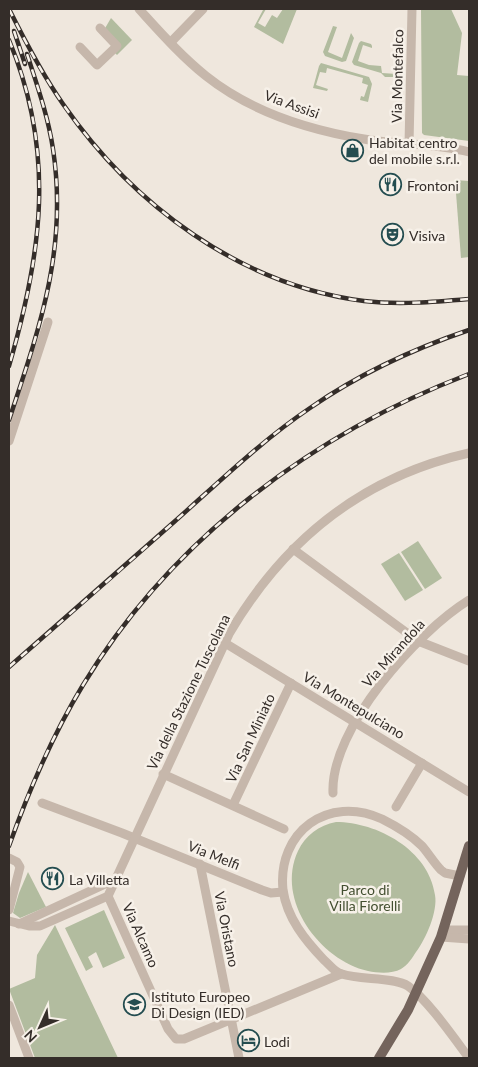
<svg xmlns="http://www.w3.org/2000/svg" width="478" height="1067" font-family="Lato,sans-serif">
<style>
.green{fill:#b2bc9f}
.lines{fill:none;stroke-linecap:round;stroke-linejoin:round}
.minor{stroke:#c6b7ab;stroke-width:9}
.major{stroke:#74645c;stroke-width:10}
.rail-casing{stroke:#342d29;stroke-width:4.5}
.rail{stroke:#f7f1e9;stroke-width:2.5;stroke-dasharray:8;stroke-linecap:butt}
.labels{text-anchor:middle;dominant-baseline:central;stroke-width:5;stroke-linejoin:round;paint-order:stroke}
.street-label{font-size:14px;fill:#342d29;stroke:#f7f1e9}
.poi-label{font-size:14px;fill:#342d29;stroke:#f7f1e9;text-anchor:start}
.park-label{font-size:14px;fill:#434f30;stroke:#f7f1e9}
</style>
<rect width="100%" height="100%" fill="#efe7dd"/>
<g class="green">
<polygon points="261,9 266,9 258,23 265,27 272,15 277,18 283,9 297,9 283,44 254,27 263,10"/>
<polygon points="421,9 451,9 462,33 457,75 469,76 469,141 424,135 422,133"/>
<polygon points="111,18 132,40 117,55 114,52 104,30"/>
<polygon points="333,26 337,27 328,52 342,58 351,33 354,38 346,61 342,62 325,56 323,52"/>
<polygon points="361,41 371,44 372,46 372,48 363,45 358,61 369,65 381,66 382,73 397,74 397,70 403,70 402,74 398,77 385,77 381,73 354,65 352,62 359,43"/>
<polygon points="321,63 369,77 372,84 368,102 360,100 361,96 364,97 368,85 362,83 363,78 327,68 326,73 320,72 316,85 328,89 327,91 313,88 319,66"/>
<polygon points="455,180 469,181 469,257 461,258"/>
<polygon points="418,541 442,578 425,589 401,552"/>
<polygon points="399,553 423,590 405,601 381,564"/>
<path d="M336,822C377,822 429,850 435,895C438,911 426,939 416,952C412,958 408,965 401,969C392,974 378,973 368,971C320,960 275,900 298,851C305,836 319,825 336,822Z"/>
<polygon points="28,872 46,907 20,918 13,913 19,893"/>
<polygon points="104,910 125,958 103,968 96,952 88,957 93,967 86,971 65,928"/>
<polygon points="55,925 118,1058 35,1058 9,989 35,978 37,955"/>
</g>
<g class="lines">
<g class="minor">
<path d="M139,9C160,32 181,56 206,76C250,111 309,130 364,139C398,145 435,143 469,152"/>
<polyline points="171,42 203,9"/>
<polyline points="80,47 97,65 117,46 100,28"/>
<polyline points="409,144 412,9"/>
<polyline points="9,441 48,322"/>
<polyline points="293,549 418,641 469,661"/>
<polyline points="225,643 469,792"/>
<polyline points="163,774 284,829"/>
<path d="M333,793C330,729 417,632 469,600"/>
<polyline points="42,803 122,833 262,890 271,893 283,892"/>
<polyline points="233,805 291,683"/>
<polyline points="396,807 422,763"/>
<polyline points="9,858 17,862 20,867 9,910"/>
<polyline points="200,864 239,1058"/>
<path d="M460,876L445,873L441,870C434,863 429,854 422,846C411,835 396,826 382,819C328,794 277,832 283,890C287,918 305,940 324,960C329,964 335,973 342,974C359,980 395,977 408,986C427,999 454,1038 469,1058"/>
<polyline points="108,896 168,1029 176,1039 184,1039 341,974"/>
<path d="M9,921L29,926H40L108,896L229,634C284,540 362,477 469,453"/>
<polyline points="19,924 116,879"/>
<polyline points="444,930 469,930"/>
<polyline points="441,937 469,939"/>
<polyline points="9,1005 29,1058"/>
</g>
<polyline class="major" points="379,1058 408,1010 441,937 469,846"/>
<defs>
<g id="rail">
<path d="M9,9C25,41 42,74 63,104C133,205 240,285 364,301C399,305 434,302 469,299"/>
<polyline points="14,31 25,64"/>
<path d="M9,40C56,153 42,253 9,366"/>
<path d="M9,420C40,327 68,248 53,149C48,116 37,85 27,54"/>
<path d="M9,667C64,619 119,571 174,522C218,483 261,441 310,408C359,374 413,349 469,330"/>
<path d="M9,846C29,790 52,736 83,685C171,540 312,434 469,374"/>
</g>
</defs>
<use href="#rail" class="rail-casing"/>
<use href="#rail" class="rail"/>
</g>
<defs>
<symbol id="shop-ring" viewBox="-11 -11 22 22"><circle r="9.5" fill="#f7f1e9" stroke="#244d50" stroke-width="1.5"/><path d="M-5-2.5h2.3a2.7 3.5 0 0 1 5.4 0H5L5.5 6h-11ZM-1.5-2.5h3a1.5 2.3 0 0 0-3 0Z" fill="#244d50"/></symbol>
<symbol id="restaurant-ring" viewBox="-11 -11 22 22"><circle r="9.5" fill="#f7f1e9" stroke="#244d50" stroke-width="1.5"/><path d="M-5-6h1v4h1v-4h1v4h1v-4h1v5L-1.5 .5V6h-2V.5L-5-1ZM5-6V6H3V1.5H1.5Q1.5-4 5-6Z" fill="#244d50"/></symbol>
<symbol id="theatre-ring" viewBox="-11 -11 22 22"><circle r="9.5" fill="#f7f1e9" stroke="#244d50" stroke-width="1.5"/><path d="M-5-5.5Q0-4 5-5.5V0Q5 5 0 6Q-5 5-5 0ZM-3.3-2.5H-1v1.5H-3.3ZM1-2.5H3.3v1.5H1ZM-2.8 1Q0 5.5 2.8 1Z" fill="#244d50"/></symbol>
<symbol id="university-ring" viewBox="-11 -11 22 22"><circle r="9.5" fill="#f7f1e9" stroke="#244d50" stroke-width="1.5"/><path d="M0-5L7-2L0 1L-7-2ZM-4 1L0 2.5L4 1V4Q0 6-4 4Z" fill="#244d50"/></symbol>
<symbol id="hotel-ring" viewBox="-11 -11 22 22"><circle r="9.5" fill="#f7f1e9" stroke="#244d50" stroke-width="1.5"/><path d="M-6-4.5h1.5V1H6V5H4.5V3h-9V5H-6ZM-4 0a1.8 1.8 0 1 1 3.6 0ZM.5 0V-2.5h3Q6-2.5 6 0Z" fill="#244d50"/></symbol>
</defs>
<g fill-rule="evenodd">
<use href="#shop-ring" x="340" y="138" width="25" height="25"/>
<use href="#restaurant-ring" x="378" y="172" width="25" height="25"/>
<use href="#theatre-ring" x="380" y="222" width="25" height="25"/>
<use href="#restaurant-ring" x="40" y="866" width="25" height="25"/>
<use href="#university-ring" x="122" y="992" width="25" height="25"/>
<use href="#hotel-ring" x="236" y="1028" width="25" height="25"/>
</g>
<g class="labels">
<g class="street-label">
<text transform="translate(397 76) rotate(-89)">Via Montefalco</text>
<text transform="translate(292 104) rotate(20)">Via Assisi</text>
<text transform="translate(393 653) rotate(-48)">Via Mirandola</text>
<text transform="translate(188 692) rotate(-64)">Via della Stazione Tuscolana</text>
<text transform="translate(354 705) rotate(31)">Via Montepulciano</text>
<text transform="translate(250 738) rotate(-65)">Via San Miniato</text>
<text transform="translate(214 855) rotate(22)">Via Melfi</text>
<text transform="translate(227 929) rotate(79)">Via Oristano</text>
<text transform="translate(141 935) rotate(66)">Via Alcamo</text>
</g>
<g class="poi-label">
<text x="369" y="142">Habitat centro<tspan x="369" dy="16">del mobile s.r.l.</tspan></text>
<text x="407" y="185">Frontoni</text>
<text x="409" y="235">Visiva</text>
<text x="69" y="879">La Villetta</text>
<text x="151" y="996">Istituto Europeo<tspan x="151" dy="16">Di Design (IED)</tspan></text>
<text x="264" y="1041">Lodi</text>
</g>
<g class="park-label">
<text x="365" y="889">Parco di<tspan x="365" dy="16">Villa Fiorelli</tspan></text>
</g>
</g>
<rect width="478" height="1067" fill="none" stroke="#342d29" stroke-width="20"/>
<g transform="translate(40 1027) rotate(226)" stroke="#f7f1e9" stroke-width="4" paint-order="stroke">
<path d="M0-4L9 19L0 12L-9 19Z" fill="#342d29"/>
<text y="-8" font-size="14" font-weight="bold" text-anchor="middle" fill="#342d29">N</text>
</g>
</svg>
